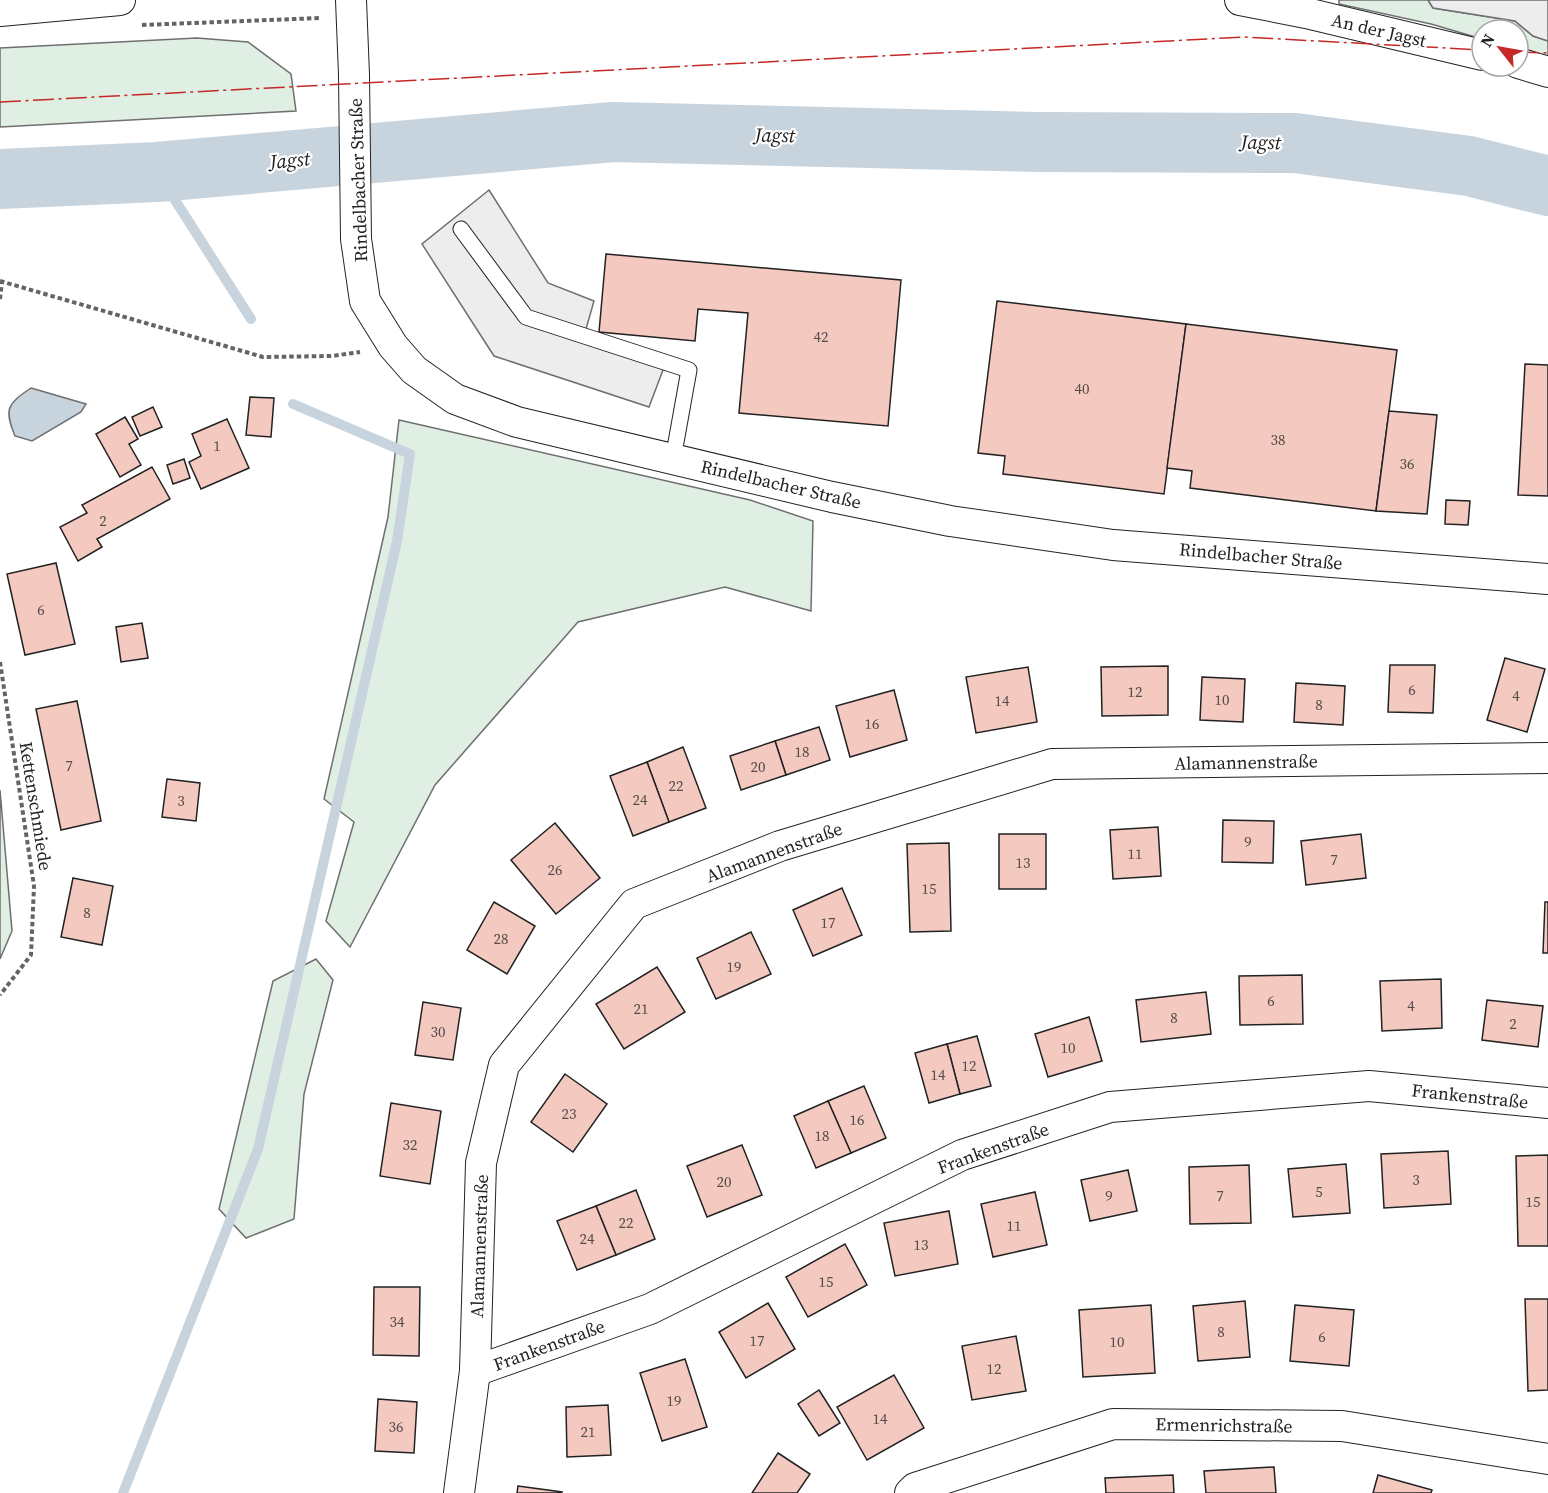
<svg xmlns="http://www.w3.org/2000/svg" width="1548" height="1493" font-family="'Source Serif 4',serif">
<style>
.green{fill:#e0efe3;stroke:#6f6f6f;stroke-width:1.5}
.parking{fill:#ededed;stroke:#6f6f6f;stroke-width:1.5}
.water{fill:#c7d3dd;stroke:#6f6f6f;stroke-width:1.5}
.lines{fill:none;stroke-linecap:round;stroke-linejoin:round}
.stream{stroke:#c7d3dd;stroke-width:10}
.river{stroke:#c7d3dd;stroke-width:60}
.building{fill:#f3c9c0;stroke:#222;stroke-width:1.5}
.service-casing{stroke:#222;stroke-width:17}
.minor-casing{stroke:#222;stroke-width:32}
.path{stroke:#646464;stroke-width:4;stroke-dasharray:4.5 3;stroke-linecap:butt}
.service{stroke:#fff;stroke-width:15}
.minor{stroke:#fff;stroke-width:30}
.power{stroke:#c62828;stroke-width:1.5;stroke-dasharray:21 4.5 3 4.5;stroke-linecap:butt}
.labels{text-anchor:middle;dominant-baseline:central;stroke-width:4.5;stroke-linejoin:round;paint-order:stroke}
.number-label{font-size:15px;fill:#564c4a}
.street-label{font-size:18px;fill:#222;stroke:#fff}
.water-label{font-size:20px;font-style:italic;fill:#222;stroke:#fff}
</style>
<rect width="100%" height="100%" fill="#fff"/>
<g class="green">
<polygon points="1339,0 1428,0 1433,8 1515,21 1533,36 1548,41 1548,58 1518,49 1518,30 1482,30 1482,39 1431,24 1339,4"/>
<polygon points="197,38 248,42 291,74 296,111 0,127 0,48"/>
<polygon points="399,420 750,500 813,521 811,611 725,587 578,622 435,785 350,947 326,921 354,822 324,799 388,517"/>
<polygon points="0,790 12,931 0,959"/>
<polygon points="316,959 333,980 304,1094 294,1219 246,1238 219,1209 273,981"/>
</g>
<g class="parking">
<polygon points="1428,0 1548,0 1548,41 1533,36 1515,21 1433,8"/>
<polygon points="489,190 548,283 594,301 584,336 666,362 649,407 494,356 422,244"/>
</g>
<path class="water" d="M31,388L86,404L81,412L32,441L15,436C4,409 7,404 31,388Z"/>
<g class="lines">
<g class="stream">
<polyline points="157,172 251,319"/>
<polyline points="123,1493 258,1149 397,541 410,454 293,404"/>
</g>
<polyline class="river" points="0,179 157,172 613,132 1039,142 1295,143 1469,166 1548,186"/>
</g>
<g class="building">
<polygon points="606,254 901,280 888,426 739,413 748,313 698,309 695,341 599,332"/>
<polygon points="997,301 1186,324 1164,494 1003,474 1005,456 978,453"/>
<polygon points="1186,324 1397,350 1376,511 1190,488 1192,471 1167,468"/>
<polygon points="1525,364 1548,365 1548,496 1518,495"/>
<polygon points="250,397 274,398 271,437 246,435"/>
<polygon points="153,407 162,427 140,436 132,417"/>
<polygon points="1389,411 1437,415 1427,514 1376,511"/>
<polygon points="125,417 138,439 129,444 141,465 120,477 96,434"/>
<polygon points="227,419 249,468 201,489 189,462 201,456 192,434"/>
<polygon points="184,459 190,478 173,484 167,465"/>
<polygon points="152,467 170,499 97,539 102,547 78,561 60,527 87,513 82,505"/>
<polygon points="1446,500 1470,501 1468,525 1445,524"/>
<polygon points="56,563 75,644 25,655 7,574"/>
<polygon points="142,623 148,658 121,662 116,627"/>
<polygon points="1505,658 1545,669 1527,732 1487,720"/>
<polygon points="1390,665 1435,665 1433,713 1388,712"/>
<polygon points="1168,666 1168,715 1102,716 1101,667"/>
<polygon points="1028,667 1037,722 976,733 966,677"/>
<polygon points="1202,677 1245,679 1243,722 1200,720"/>
<polygon points="1296,683 1345,686 1343,725 1294,722"/>
<polygon points="894,690 907,740 850,757 836,706"/>
<polygon points="77,701 101,821 61,830 36,709"/>
<polygon points="819,727 830,760 786,775 775,741"/>
<polygon points="775,741 786,775 741,790 730,756"/>
<polygon points="683,747 706,808 669,822 647,762"/>
<polygon points="647,762 669,822 633,836 610,776"/>
<polygon points="167,779 200,783 196,821 162,817"/>
<polygon points="1223,820 1274,821 1273,863 1222,862"/>
<polygon points="555,823 600,878 556,914 511,860"/>
<polygon points="1158,827 1161,876 1113,879 1110,830"/>
<rect x="999" y="834" width="47" height="55"/>
<polygon points="1361,834 1366,878 1306,885 1301,841"/>
<polygon points="949,843 951,931 910,932 907,844"/>
<polygon points="73,878 113,886 102,945 61,937"/>
<polygon points="842,888 862,935 813,956 793,910"/>
<polygon points="494,902 535,926 507,974 467,950"/>
<polygon points="1545,902 1548,902 1548,953 1543,953"/>
<polygon points="751,932 771,974 716,999 697,958"/>
<polygon points="657,967 685,1012 624,1049 596,1004"/>
<polygon points="1302,975 1303,1024 1240,1025 1239,976"/>
<polygon points="1441,979 1442,1028 1382,1031 1380,981"/>
<polygon points="1206,992 1211,1034 1141,1042 1136,1000"/>
<polygon points="1487,1000 1543,1006 1538,1047 1482,1040"/>
<polygon points="423,1002 461,1008 453,1060 415,1055"/>
<polygon points="1089,1017 1102,1061 1048,1077 1035,1034"/>
<polygon points="977,1036 991,1086 960,1094 947,1044"/>
<polygon points="947,1044 960,1094 929,1103 915,1053"/>
<polygon points="565,1074 607,1104 573,1152 531,1122"/>
<polygon points="864,1086 886,1138 851,1153 828,1101"/>
<polygon points="828,1101 851,1153 816,1168 794,1116"/>
<polygon points="391,1103 441,1111 430,1184 380,1176"/>
<polygon points="742,1145 762,1195 707,1217 687,1166"/>
<polygon points="1448,1151 1451,1204 1384,1208 1381,1154"/>
<polygon points="1548,1155 1548,1246 1518,1246 1516,1156"/>
<polygon points="1346,1164 1350,1213 1293,1217 1288,1169"/>
<polygon points="1249,1165 1251,1223 1190,1224 1189,1167"/>
<polygon points="1128,1170 1137,1211 1090,1221 1081,1180"/>
<polygon points="636,1190 655,1239 616,1255 596,1206"/>
<polygon points="1035,1192 1047,1245 993,1257 981,1204"/>
<polygon points="596,1206 616,1255 577,1270 557,1221"/>
<polygon points="949,1211 958,1264 895,1276 884,1223"/>
<polygon points="845,1244 867,1285 808,1317 786,1277"/>
<polygon points="374,1287 420,1287 419,1356 373,1355"/>
<polygon points="1525,1299 1548,1299 1548,1390 1528,1391"/>
<polygon points="1245,1301 1250,1357 1198,1361 1193,1306"/>
<polygon points="768,1303 795,1349 746,1378 719,1332"/>
<polygon points="1151,1305 1155,1373 1083,1377 1079,1310"/>
<polygon points="1295,1305 1354,1310 1349,1366 1290,1361"/>
<polygon points="1016,1336 1026,1391 972,1400 962,1346"/>
<polygon points="685,1359 707,1427 662,1441 640,1373"/>
<polygon points="894,1375 924,1428 867,1460 837,1407"/>
<polygon points="819,1390 840,1423 819,1436 798,1404"/>
<polygon points="378,1399 417,1402 414,1453 375,1451"/>
<polygon points="608,1405 611,1455 567,1457 566,1407"/>
<polygon points="778,1453 810,1474 797,1493 752,1493"/>
<polygon points="1274,1467 1276,1493 1206,1493 1204,1471"/>
<polygon points="1173,1475 1174,1493 1106,1493 1105,1478"/>
<polygon points="1378,1475 1432,1490 1431,1493 1373,1493"/>
<polygon points="518,1486 562,1492 562,1493 517,1493"/>
</g>
<g class="lines">
<defs>
<polyline id="service" points="461,229 526,317 689,370 673,459"/>
<g id="minor">
<polyline points="351,0 354,75 356,239 365,301 393,346 414,370 455,399 517,422 832,497 950,521 1113,545 1548,579"/>
<polyline points="1240,0 1306,13 1482,55"/>
<polyline points="0,11 120,0"/>
<polyline points="1518,63 1548,72"/>
<polyline points="475,1371 650,1309 962,1155 1110,1107 1369,1086 1548,1103"/>
<polyline points="459,1493 475,1371 481,1163 504,1065 634,904 780,846 1052,764 1548,758"/>
<polyline points="910,1493 915,1488 1113,1424 1342,1426 1548,1459"/>
</g>
</defs>
<use href="#service" class="service-casing"/>
<use href="#minor" class="minor-casing"/>
<g class="path">
<polyline points="142,25 320,18"/>
<polyline points="0,281 263,357 332,356 360,352"/>
<polyline points="0,299 2,282"/>
<polyline points="0,662 34,886 31,955 0,995"/>
</g>
<use href="#service" class="service"/>
<use href="#minor" class="minor"/>
<g class="power">
<polyline points="1518,52 1548,53"/>
<polyline points="0,102 1244,37 1482,50"/>
</g>
</g>
<g class="labels">
<g class="number-label">
<text x="821" y="336">42</text>
<text x="1082" y="388">40</text>
<text x="1278" y="439">38</text>
<text x="217" y="445">1</text>
<text x="1407" y="463">36</text>
<text x="103" y="520">2</text>
<text x="41" y="609">6</text>
<text x="1412" y="689">6</text>
<text x="1135" y="691">12</text>
<text x="1516" y="695">4</text>
<text x="1222" y="699">10</text>
<text x="1002" y="700">14</text>
<text x="1319" y="704">8</text>
<text x="872" y="723">16</text>
<text x="802" y="751">18</text>
<text x="69" y="765">7</text>
<text x="758" y="766">20</text>
<text x="676" y="785">22</text>
<text x="640" y="799">24</text>
<text x="181" y="800">3</text>
<text x="1248" y="841">9</text>
<text x="1135" y="853">11</text>
<text x="1334" y="859">7</text>
<text x="1023" y="862">13</text>
<text x="555" y="869">26</text>
<text x="929" y="888">15</text>
<text x="87" y="912">8</text>
<text x="828" y="922">17</text>
<text x="501" y="938">28</text>
<text x="734" y="966">19</text>
<text x="1271" y="1000">6</text>
<text x="1411" y="1005">4</text>
<text x="641" y="1008">21</text>
<text x="1174" y="1017">8</text>
<text x="1513" y="1023">2</text>
<text x="438" y="1031">30</text>
<text x="1068" y="1047">10</text>
<text x="969" y="1065">12</text>
<text x="938" y="1074">14</text>
<text x="569" y="1113">23</text>
<text x="857" y="1119">16</text>
<text x="822" y="1135">18</text>
<text x="410" y="1144">32</text>
<text x="1416" y="1179">3</text>
<text x="724" y="1181">20</text>
<text x="1319" y="1191">5</text>
<text x="1109" y="1195">9</text>
<text x="1220" y="1195">7</text>
<text x="1533" y="1201">15</text>
<text x="626" y="1222">22</text>
<text x="1014" y="1225">11</text>
<text x="587" y="1238">24</text>
<text x="921" y="1244">13</text>
<text x="826" y="1281">15</text>
<text x="397" y="1321">34</text>
<text x="1221" y="1331">8</text>
<text x="1322" y="1336">6</text>
<text x="757" y="1340">17</text>
<text x="1117" y="1341">10</text>
<text x="994" y="1368">12</text>
<text x="674" y="1400">19</text>
<text x="880" y="1418">14</text>
<text x="396" y="1426">36</text>
<text x="588" y="1431">21</text>
</g>
<g class="street-label">
<text transform="translate(1379 30) rotate(13)">An der Jagst</text>
<text transform="translate(358 180) rotate(-92)">Rindelbacher Straße</text>
<text transform="translate(781 484) rotate(13)">Rindelbacher Straße</text>
<text transform="translate(1261 556) rotate(5)">Rindelbacher Straße</text>
<text transform="translate(1246 762) rotate(-1)">Alamannenstraße</text>
<text transform="translate(36 806) rotate(81)">Kettenschmiede</text>
<text transform="translate(774 852) rotate(-20)">Alamannenstraße</text>
<text transform="translate(1470 1096) rotate(6)">Frankenstraße</text>
<text transform="translate(993 1148) rotate(-20)">Frankenstraße</text>
<text transform="translate(479 1246) rotate(-88)">Alamannenstraße</text>
<text transform="translate(549 1345) rotate(-20)">Frankenstraße</text>
<text transform="translate(1224 1425) rotate(1)">Ermenrichstraße</text>
</g>
<g class="water-label">
<text transform="translate(775 135) rotate(1)">Jagst</text>
<text transform="translate(1261 142) rotate(1)">Jagst</text>
<text transform="translate(290 160) rotate(-5)">Jagst</text>
</g>
</g>
<g transform="translate(1500 48) rotate(301)"><circle r="28" fill="#ffffff" stroke="#a7a7a7" stroke-width="1.5"/>
<path d="M0-4.5L10 22L0 15L-10 22Z" fill="#c62828"/>
<text y="-9" font-size="16" font-weight="bold" text-anchor="middle" fill="#222222">N</text>
</g>
</svg>
